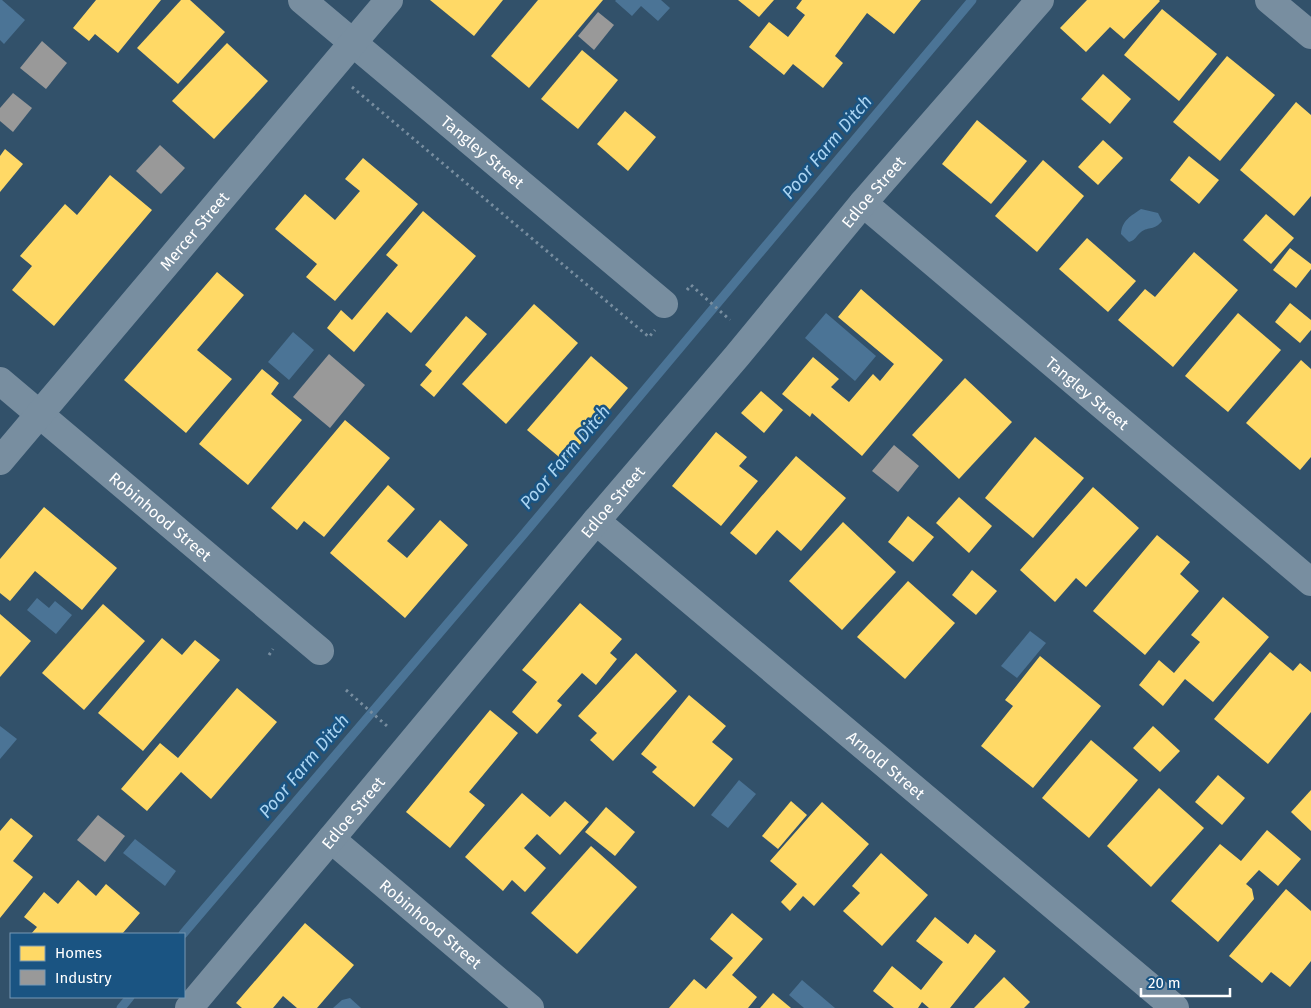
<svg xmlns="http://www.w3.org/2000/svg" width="1311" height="1008" font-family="'Fira Sans',sans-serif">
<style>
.water{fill:#4b7496}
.homes{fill:#ffd966}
.industry{fill:#999}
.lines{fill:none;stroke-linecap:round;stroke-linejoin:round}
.stream{stroke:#4b7496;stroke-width:9}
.path{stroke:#788ea0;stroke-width:3;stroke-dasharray:2.5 4;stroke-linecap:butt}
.minor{stroke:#788ea0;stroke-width:28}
.labels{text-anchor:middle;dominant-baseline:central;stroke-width:5;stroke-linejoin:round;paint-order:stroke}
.street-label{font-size:16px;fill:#fff;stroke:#1a5482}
.water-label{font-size:18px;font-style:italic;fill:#aad4f2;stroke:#1a5482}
</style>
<rect width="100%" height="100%" fill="#32516a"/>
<g class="water">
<polygon points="0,0 2,0 25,20 4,44 0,40"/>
<polygon points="616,0 661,0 670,8 658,21 641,6 632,16 615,1"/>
<path d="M1141,209L1158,213L1162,221C1154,231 1149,226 1141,232C1135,237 1137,239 1129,242L1121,234C1122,220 1131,216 1141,209Z"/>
<polygon points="826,313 876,356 855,381 805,338"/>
<polygon points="293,332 314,350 289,380 268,362"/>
<polygon points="37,598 49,608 55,601 72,615 56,634 27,610"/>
<polygon points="1030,631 1046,643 1017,678 1001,666"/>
<polygon points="0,726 17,739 0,759"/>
<polygon points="739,780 756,794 728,828 711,815"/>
<polygon points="135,839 176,871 165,886 123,853"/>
<polygon points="802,980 835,1008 804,1008 789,995"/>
<polygon points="350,998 361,1008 333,1008 342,1000"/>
</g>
<g class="homes">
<polygon points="96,0 161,0 118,53 95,34 89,41 73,28"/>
<polygon points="181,0 190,0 225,32 178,84 137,48"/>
<polygon points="430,0 503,0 474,36"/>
<polygon points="538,0 603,0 529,88 491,56"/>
<polygon points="738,0 774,0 759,17"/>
<polygon points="802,0 921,0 894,34 867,13 835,56 843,63 823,88 793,64 784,75 749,47 769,22 788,37 805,15 796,8"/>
<polygon points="1087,0 1159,0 1160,1 1124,39 1110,27 1086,52 1060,28"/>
<polygon points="1162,9 1217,54 1179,101 1124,55"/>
<polygon points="227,43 268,81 214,139 172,101"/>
<polygon points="582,50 618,80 578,129 541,99"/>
<polygon points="1227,56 1275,95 1220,161 1173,122"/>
<polygon points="1103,74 1131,99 1110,124 1081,99"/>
<polygon points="1296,102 1311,115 1311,196 1294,216 1240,170"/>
<polygon points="625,111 656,137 628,171 597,144"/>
<polygon points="977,120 1027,161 991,204 942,164"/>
<polygon points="1103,140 1123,158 1098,185 1078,167"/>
<polygon points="5,149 23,164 0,192 0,156"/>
<polygon points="1189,156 1219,180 1199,204 1170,180"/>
<polygon points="363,158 418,204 335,301 306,277 317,264 275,229 305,194 335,220 360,191 345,179"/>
<polygon points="1043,160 1084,196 1037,252 995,216"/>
<polygon points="110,175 152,210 54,326 12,290 32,266 20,256 65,204 77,215"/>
<polygon points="423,211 476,256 411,333 387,312 354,352 327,328 341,310 352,320 398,265 386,255"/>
<polygon points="1266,214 1294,238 1271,264 1243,240"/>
<polygon points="1087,238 1136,281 1108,312 1059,269"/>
<polygon points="1290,248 1311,264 1311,269 1296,288 1273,270"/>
<polygon points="1194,252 1238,290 1173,367 1118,320 1145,289 1155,297"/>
<polygon points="217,272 244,295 197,350 232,379 186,433 124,380"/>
<polygon points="861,289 943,360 862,456 812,413 810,417 782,394 813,357 839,379 831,387 849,402 873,374 880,381 894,364 838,317"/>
<polygon points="1290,303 1311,320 1311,330 1300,343 1275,322"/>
<polygon points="534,304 578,343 506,424 462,384"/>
<polygon points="1238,313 1281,350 1228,412 1185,376"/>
<polygon points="466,316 487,334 434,397 420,385 432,371 425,365"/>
<polygon points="591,356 628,388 565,462 527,430"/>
<polygon points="1301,360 1311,369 1311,457 1300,470 1246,423"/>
<polygon points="262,369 279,383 271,394 302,420 248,485 199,444"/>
<polygon points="965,378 1012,422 959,479 912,435"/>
<polygon points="761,391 783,410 764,433 741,413"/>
<polygon points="345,420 390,458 324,537 304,521 297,530 271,508"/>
<polygon points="716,432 747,457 739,466 758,481 721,526 672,486"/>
<polygon points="1035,437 1084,478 1033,538 985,498"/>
<polygon points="796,456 846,498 801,551 777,530 756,555 730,533"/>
<polygon points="388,485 415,509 387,541 407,558 440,520 468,545 405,618 330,553"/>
<polygon points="1093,487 1139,528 1086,587 1076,578 1055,602 1020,570"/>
<polygon points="959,497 992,526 969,553 936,523"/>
<polygon points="44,507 117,568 82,610 35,571 10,601 0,593 0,559"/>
<polygon points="908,516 934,537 913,562 888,542"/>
<polygon points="843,522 896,572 842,630 789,581"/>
<polygon points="1157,535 1190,562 1180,574 1199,591 1145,655 1093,611"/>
<polygon points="972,570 997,591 976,615 952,595"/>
<polygon points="908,581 955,623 905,679 857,637"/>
<polygon points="1223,597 1269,637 1213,702 1185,679 1163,706 1139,685 1159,660 1174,673 1200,642 1191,635"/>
<polygon points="580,603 622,639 610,653 617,659 596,685 582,673 557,701 562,705 537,734 512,712 537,682 522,670"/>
<polygon points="103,604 145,641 84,710 42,673"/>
<polygon points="0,614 31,641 0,677"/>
<polygon points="162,638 182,655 195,640 220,660 143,751 98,713"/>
<polygon points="1270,652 1293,671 1300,663 1311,672 1311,712 1268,764 1214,719"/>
<polygon points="636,653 677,691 613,761 590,740 597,733 578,716"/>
<polygon points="1040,656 1101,706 1033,788 981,746 1013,706 1005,700"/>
<polygon points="237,688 277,722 211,799 181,772 147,811 121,789 160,743 178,758"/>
<polygon points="689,695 726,726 712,742 733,759 694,807 652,772 657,767 641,754"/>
<polygon points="490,710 518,733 469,792 485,805 450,848 406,812"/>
<polygon points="1153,726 1180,751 1160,772 1133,748"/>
<polygon points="1091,740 1138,780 1089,838 1042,798"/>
<polygon points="1218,775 1245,798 1222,825 1195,802"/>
<polygon points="1159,788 1204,828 1151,887 1107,846"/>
<polygon points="1311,790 1311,831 1291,812"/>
<polygon points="522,793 550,817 565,801 589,822 560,855 537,834 524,848 546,868 525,892 512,880 503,891 465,857"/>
<polygon points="791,801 807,815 778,849 762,836"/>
<polygon points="822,802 869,844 814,906 803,896 790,911 781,902 797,884 770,861"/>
<polygon points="606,807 635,832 615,856 585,832"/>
<polygon points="11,818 33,836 13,861 33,877 0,918 0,831"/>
<polygon points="1267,830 1301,859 1278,886 1259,870 1246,884 1252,889 1254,899 1218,942 1171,901 1220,844 1241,861"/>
<polygon points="591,846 637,887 577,954 531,913"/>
<polygon points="881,853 928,895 882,946 843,911 860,893 852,886"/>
<polygon points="78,880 96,896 106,884 140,913 122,934 31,934 37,927 24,917 44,892 58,904"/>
<polygon points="1286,889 1311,911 1311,961 1290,987 1271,972 1262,983 1229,956"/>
<polygon points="732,913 763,939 732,975 757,997 748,1008 669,1008 694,979 706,989 733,958 710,939"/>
<polygon points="935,917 968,944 975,934 996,951 950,1008 929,1008 922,1002 918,1008 894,1008 873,991 892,966 921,990 943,962 916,941"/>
<polygon points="305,923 354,965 317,1008 297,1008 283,996 273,1008 242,1008 236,1003"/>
<polygon points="1004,977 1030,1002 1024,1008 974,1008"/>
<polygon points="773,993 791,1008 760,1008"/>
</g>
<g class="industry">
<polygon points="598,12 614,25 594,50 578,36"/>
<polygon points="42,41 67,63 46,89 20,68"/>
<polygon points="13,93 32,108 13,132 0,121 0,108"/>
<polygon points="160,145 185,168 161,194 136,171"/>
<polygon points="329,354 365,385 330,428 293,397"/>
<polygon points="894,445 919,466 898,492 872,471"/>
<polygon points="98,815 125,836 105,862 77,840"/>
</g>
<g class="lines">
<g class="stream">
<polyline points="183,934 523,535 972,0"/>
<polyline points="121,1008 130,997"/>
</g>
<g class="path">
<polyline points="352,87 649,337 655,330"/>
<polyline points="687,290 691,285 730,320"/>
<polyline points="269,655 273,649"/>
<polyline points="346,690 387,726"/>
</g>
<g class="minor">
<path id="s1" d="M302,0L664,304"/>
<polyline points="1269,0 1311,35"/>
<path id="s2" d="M863,203L1311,582"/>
<path id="s3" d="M0,381L320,651"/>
<path id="s4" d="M0,461L389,0"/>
<path id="s5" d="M596,521L1175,1008"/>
<path id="s6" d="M331,839L530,1008"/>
<path id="s7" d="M189,1008L331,839L596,521L737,356L863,203L1040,0"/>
</g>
</g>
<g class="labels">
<g class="street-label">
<text stroke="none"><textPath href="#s1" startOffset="236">Tangley Street</textPath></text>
<text stroke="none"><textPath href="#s7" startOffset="1065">Edloe Street</textPath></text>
<text stroke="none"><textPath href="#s4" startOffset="301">Mercer Street</textPath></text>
<text stroke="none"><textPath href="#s2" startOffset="294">Tangley Street</textPath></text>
<text stroke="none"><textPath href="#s7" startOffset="660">Edloe Street</textPath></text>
<text stroke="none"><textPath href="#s3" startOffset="210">Robinhood Street</textPath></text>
<text stroke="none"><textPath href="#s5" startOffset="379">Arnold Street</textPath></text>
<text stroke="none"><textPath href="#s7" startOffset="255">Edloe Street</textPath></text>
<text stroke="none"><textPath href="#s6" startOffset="131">Robinhood Street</textPath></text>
</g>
<g class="water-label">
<text transform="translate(827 147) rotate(-50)">Poor Farm Ditch</text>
<text transform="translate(565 457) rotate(-50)">Poor Farm Ditch</text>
<text transform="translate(304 766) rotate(-50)">Poor Farm Ditch</text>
</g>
</g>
<rect x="10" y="933" width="175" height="65" fill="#1a5482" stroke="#7698b4"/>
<rect x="20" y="946" width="25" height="15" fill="#ffd966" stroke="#7698b4"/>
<text x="55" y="958" font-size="15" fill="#ffffff">Homes</text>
<rect x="20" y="970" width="25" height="15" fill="#999999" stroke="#7698b4"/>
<text x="55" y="983" font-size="15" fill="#ffffff">Industry</text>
<path d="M1141 988v8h89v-8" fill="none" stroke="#ffffff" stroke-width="2.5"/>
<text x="1148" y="988" font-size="15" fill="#ffffff" stroke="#1a5482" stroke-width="4" paint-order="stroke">20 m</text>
</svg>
